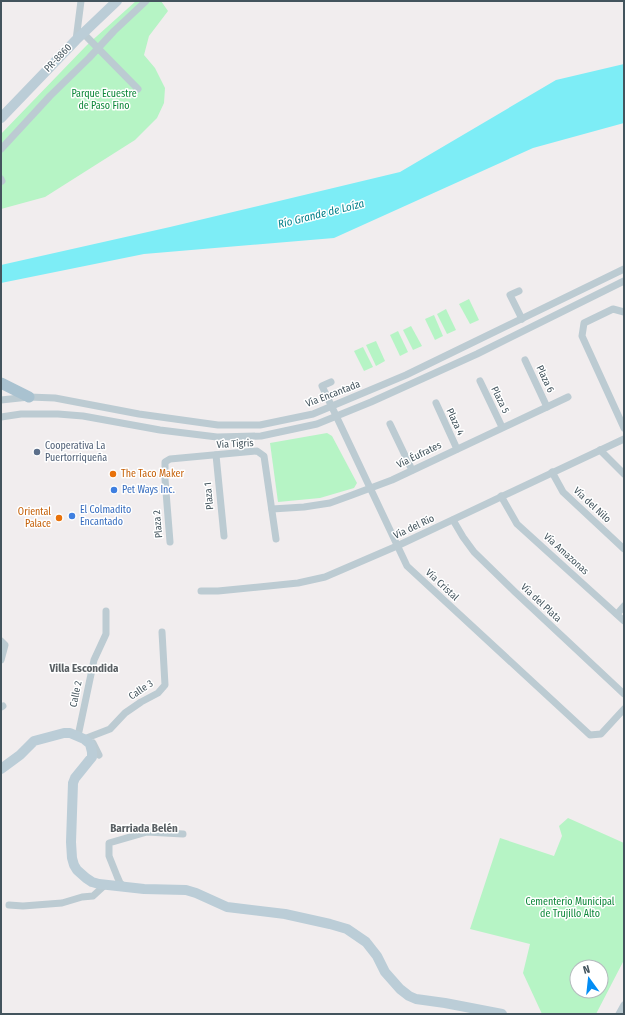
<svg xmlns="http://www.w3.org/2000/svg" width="625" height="1015" font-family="'Fira Sans Condensed',sans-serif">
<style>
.green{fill:#b6f4c5;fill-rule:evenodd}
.water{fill:#7dedf6}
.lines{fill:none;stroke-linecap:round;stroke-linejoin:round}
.street{stroke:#bccbd2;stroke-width:7}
.secondary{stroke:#bbcdd7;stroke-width:10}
.primary{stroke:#a9c2d0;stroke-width:11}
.service-dot{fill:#5c6f8a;stroke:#fff;stroke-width:1.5}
.food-dot{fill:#e8710a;stroke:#fff;stroke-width:1.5}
.shop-dot{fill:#3f7fe0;stroke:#fff;stroke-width:1.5}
.labels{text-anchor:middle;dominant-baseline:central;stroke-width:3;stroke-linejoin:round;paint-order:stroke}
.street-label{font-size:10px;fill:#43545d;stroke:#fff}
.park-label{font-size:10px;fill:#0c8739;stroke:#fff}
.service-label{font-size:10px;fill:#4e5e75;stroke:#fff;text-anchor:start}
.food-label{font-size:10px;fill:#c56008;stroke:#fff;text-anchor:start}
.shop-label{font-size:10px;fill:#366cbe;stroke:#fff;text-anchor:start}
.water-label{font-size:11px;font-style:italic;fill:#04818b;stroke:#fff}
.neighbourhood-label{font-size:11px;font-weight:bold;fill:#595f63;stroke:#fff}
</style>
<rect width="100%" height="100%" fill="#f1edee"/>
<g class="green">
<polygon points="136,1 161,1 168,11 149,36 144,55 155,68 165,88 164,103 157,118 135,140 45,197 1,209 1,134 87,45"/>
<polygon points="469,299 479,320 470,324 459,304"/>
<polygon points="446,309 456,330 447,334 437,314"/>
<polygon points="434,315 443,336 435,340 425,319"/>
<polygon points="411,326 422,346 413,350 403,330"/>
<polygon points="398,331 408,352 400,356 390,335"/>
<polygon points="376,341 385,361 376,366 366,345"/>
<polygon points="363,347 373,367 364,371 354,351"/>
<polygon points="327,433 332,436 357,483 354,488 320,498 278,502 270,443"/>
<path d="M568,818L624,843V960L596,1014H542L523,973L530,944L470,929L500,838L554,856L562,836L559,826ZM577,967H601V991H577Z"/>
</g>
<polygon class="water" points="624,64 624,123 533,148 334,238 144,254 1,283 1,265 170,227 400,172 556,80"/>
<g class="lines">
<g class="street">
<polyline points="83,33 138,89"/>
<polyline points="76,40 81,1"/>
<polyline points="1,149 50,96 89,58 114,31 146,1"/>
<polyline points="1,179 2,181"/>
<polyline points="519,291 510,295 522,319"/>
<polyline points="624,312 613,309 584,323 582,336 624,428"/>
<polyline points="525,360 547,407"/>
<polyline points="480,381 502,427"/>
<polyline points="331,382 322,386 407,566 590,735 601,734 624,709"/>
<polyline points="1,400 29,397 55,398 139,414 218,425 260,425 313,414 406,375 624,269"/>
<polyline points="436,403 457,449"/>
<polyline points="1,417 21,414 58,414 83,416 160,430 217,437 261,436 317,424 371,402 477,354 624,281"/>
<polyline points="390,424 412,470"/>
<polyline points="600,450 624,474"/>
<polyline points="216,455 224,536"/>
<polyline points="552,472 563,492 624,549"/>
<polyline points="501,496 517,524 624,621"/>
<polyline points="272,509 304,507 330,503 352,495 392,480 568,397"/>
<polyline points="453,520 463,537 474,552 515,592 624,694"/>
<polyline points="170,542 165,479 165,462 170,459 257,451 264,456 276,539"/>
<polyline points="201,591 218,591 298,583 325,577 397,546 624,439"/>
<polyline points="617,614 624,606"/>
<polyline points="1,641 5,645 1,660"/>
<polyline points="1,707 3,706"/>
<polyline points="78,736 94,660 106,634 106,611"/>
<polyline points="84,739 110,729 125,713 141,702 158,693 165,685 162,632"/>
<polyline points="93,743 99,755"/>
<polyline points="125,887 120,883 117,876 109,856 109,843 147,832 183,834"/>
<polyline points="9,905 23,906 62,903 82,897 93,896 105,885"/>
<polyline points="619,1014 624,1005"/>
</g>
<g class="secondary">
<polyline points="1,118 76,40 117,1"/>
<polyline points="1,769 20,755 34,741 64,733 70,733 84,739 90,744 92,752 92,757 75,778 73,783 71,842 72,858 74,865 77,870 86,878 92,882 99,884 144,889 186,890 196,893 227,907 285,914 330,924 347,929 366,942 377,956 385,972 400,989 409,996 416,999 445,1003 502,1014"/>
</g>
<polyline class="primary" points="1,383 29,397"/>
</g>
<circle class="service-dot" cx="37" cy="452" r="4"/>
<g class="food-dot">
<circle cx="113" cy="474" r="4"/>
<circle cx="59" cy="518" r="4"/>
</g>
<g class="shop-dot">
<circle cx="114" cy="490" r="4"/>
<circle cx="72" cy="516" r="4"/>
</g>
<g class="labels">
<g class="street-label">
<text transform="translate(58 58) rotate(-46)">PR-8860</text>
<text transform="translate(545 379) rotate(65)">Plaza 6</text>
<text transform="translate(333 394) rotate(-21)">Vía Encantada</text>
<text transform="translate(500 400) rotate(64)">Plaza 5</text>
<text transform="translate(455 422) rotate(65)">Plaza 4</text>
<text transform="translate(235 444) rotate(-3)">Vía Tigris</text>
<text transform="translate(419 455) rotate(-26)">Vía Éufrates</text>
<text transform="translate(209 496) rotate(-95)">Plaza 1</text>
<text transform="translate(592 505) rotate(43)">Vía del Nilo</text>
<text transform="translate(158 524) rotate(-95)">Plaza 2</text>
<text transform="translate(414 527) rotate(-25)">Vía del Río</text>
<text transform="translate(566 554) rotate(42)">Vía Amazonas</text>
<text transform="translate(442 585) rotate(43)">Vía Cristal</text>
<text transform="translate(541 603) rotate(43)">Vía del Plata</text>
<text transform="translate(141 690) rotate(-34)">Calle 3</text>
<text transform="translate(76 694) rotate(-78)">Calle 2</text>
</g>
<g class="park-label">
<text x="104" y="94">Parque Ecuestre<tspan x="104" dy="12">de Paso Fino</tspan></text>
<text x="570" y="902">Cementerio Municipal<tspan x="570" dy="12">de Trujillo Alto</tspan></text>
</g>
<g class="service-label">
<text x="45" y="446">Cooperativa La<tspan x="45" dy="12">Puertorriqueña</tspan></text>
</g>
<g class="food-label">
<text x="121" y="474">The Taco Maker</text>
<text x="51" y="512" text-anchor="end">Oriental<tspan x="51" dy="12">Palace</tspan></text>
</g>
<g class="shop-label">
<text x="122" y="490">Pet Ways Inc.</text>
<text x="80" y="510">El Colmadito<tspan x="80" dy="12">Encantado</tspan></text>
</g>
<g class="water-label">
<text transform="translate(321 214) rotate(-14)">Río Grande de Loíza</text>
</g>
<g class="neighbourhood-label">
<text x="84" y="668">Villa Escondida</text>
<text x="144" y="828">Barriada Belén</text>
</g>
</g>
<rect width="625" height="1015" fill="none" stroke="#43545d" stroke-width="4"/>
<g transform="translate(589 979) rotate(345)"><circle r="19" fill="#ffffff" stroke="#b4bbbe"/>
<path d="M0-3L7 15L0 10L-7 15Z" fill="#038df4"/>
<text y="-6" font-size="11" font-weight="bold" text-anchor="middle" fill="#43545d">N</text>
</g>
</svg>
